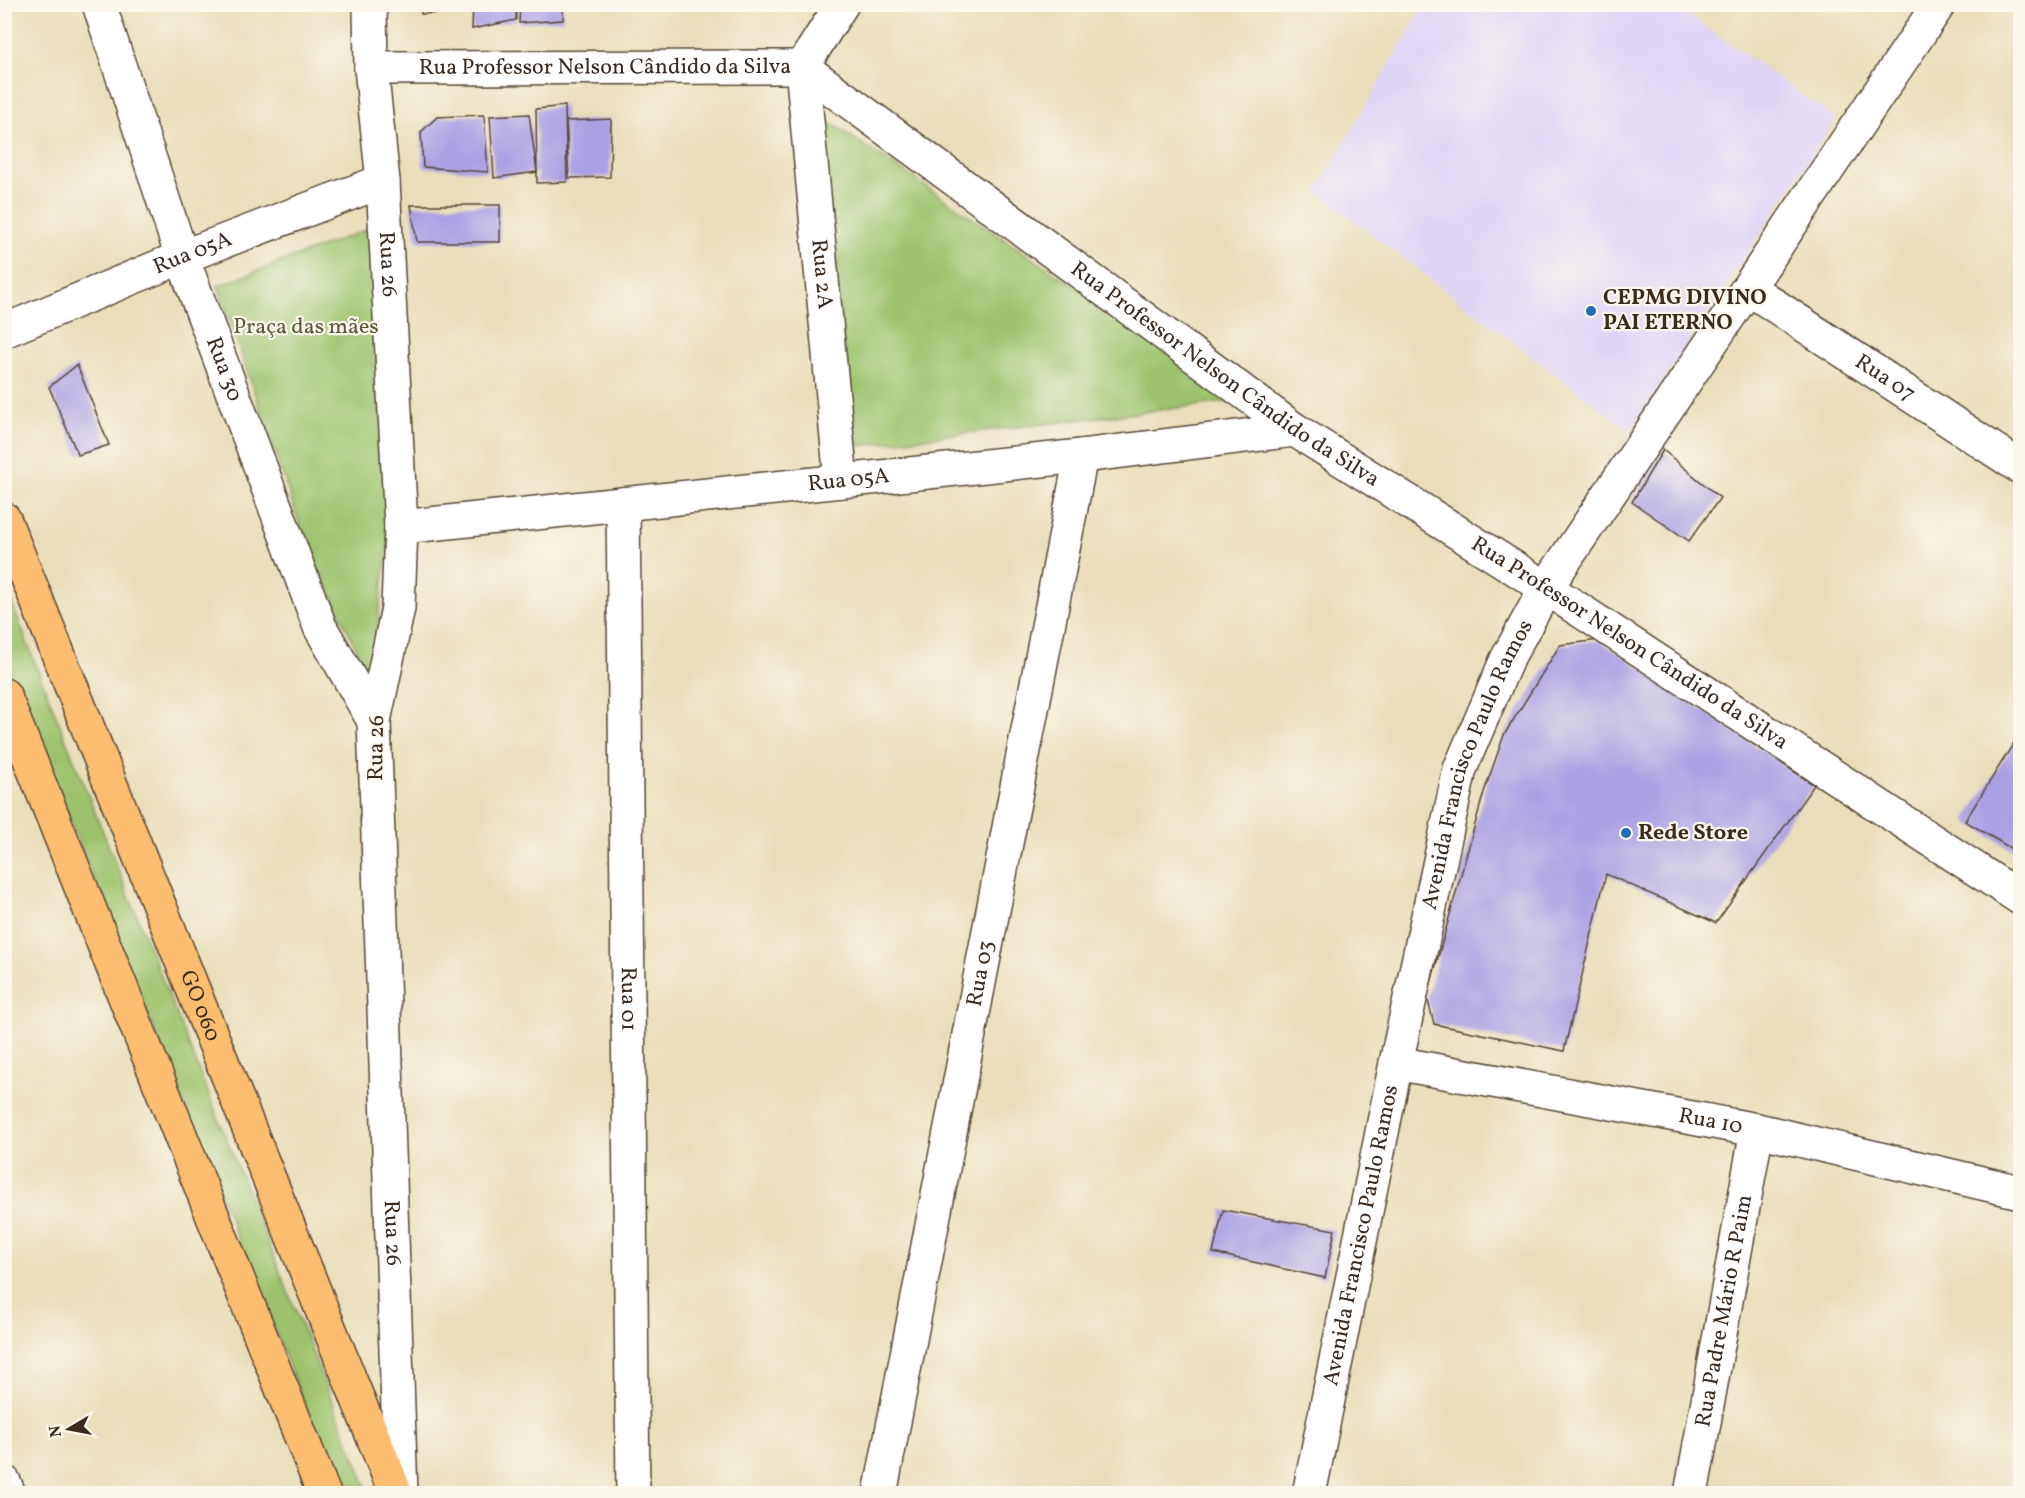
<svg xmlns="http://www.w3.org/2000/svg" width="2025" height="1498" font-family="Vollkorn,serif">
<style>
.built{fill:#ded5f6}
.green{fill:#9dc26c;stroke:#6c7645;stroke-width:1.5}
.building{fill:#aaa1e3}
.lines{fill:none;stroke-linecap:round;stroke-linejoin:round}
.minor-casing{stroke:#554535;stroke-width:36}
.major-casing{stroke:#554535;stroke-width:36}
.minor{stroke:#fff;stroke-width:33}
.major{stroke:#fcbd6f;stroke-width:33}
.poi-dot{fill:#1f6fb2;stroke:#fbf7ec;stroke-width:2}
.labels{text-anchor:middle;dominant-baseline:central;stroke-width:4.5;stroke-linejoin:round;paint-order:stroke}
.street-label{font-size:22px;fill:#3b2a1e;stroke:#fbf7ec}
.poi-label{font-size:22px;font-weight:bold;fill:#3b2a1e;stroke:#fbf7ec;text-anchor:start}
.park-label{font-size:22px;fill:#585835;stroke:#fbf7ec}
</style>
<rect width="100%" height="100%" fill="#fbf7ec"/>
<filter id="ink" filterUnits="userSpaceOnUse"><feTurbulence type="fractalNoise" baseFrequency=".0167" numOctaves="2"/><feDisplacementMap in="SourceGraphic" scale="12" xChannelSelector="R" yChannelSelector="G"/><feConvolveMatrix kernelMatrix="1 2 1 2 8 2 1 2 1" color-interpolation-filters="sRGB"/></filter>
<filter id="wash" filterUnits="userSpaceOnUse"><feTurbulence type="fractalNoise" baseFrequency=".008" numOctaves="4" result="noise"/><feDisplacementMap in="SourceGraphic" scale="24" xChannelSelector="R" yChannelSelector="G"/><feGaussianBlur stdDeviation="1.35" result="paint"/><feColorMatrix in="noise" values="0 0 0 0 0 0 0 0 0 0 0 0 0 0 0 0 0 1.4 0 .05"/><feComposite in="paint" operator="in"/></filter>
<g filter="url(#wash)">
<rect width="100%" height="100%" fill="#e9deb9"/>
<polygon class="built" points="1424,5 1674,5 1836,119 1630,431 1316,192"/>
<g class="green">
<polygon points="828,121 1244,400 857,446 817,136"/>
<polygon points="370,228 388,545 370,678 304,537 218,286"/>
<polygon points="4,583 39,673 369,1493 340,1493 5,658"/>
</g>
<g id="blocks">
<g class="building">
<polygon points="421,4 468,4 468,12 421,14"/>
<polygon points="473,4 516,4 516,20 472,29"/>
<polygon points="520,4 563,4 563,20 519,23"/>
<polygon points="565,106 567,182 537,183 536,109"/>
<polygon points="529,114 537,172 494,178 490,116"/>
<polygon points="484,115 488,172 423,167 421,132 437,117"/>
<polygon points="611,119 610,177 569,178 566,121"/>
<polygon points="411,205 500,205 500,242 417,242"/>
<polygon points="77,365 109,445 78,455 49,387"/>
<polygon points="1663,450 1720,498 1689,541 1632,502"/>
<polygon points="1599,640 1814,785 1716,923 1606,874 1564,1051 1434,1024 1427,997 1484,792 1504,735 1560,645"/>
<polygon points="2020,733 2020,854 1965,821"/>
<polygon points="1223,1210 1335,1230 1325,1278 1213,1253"/>
</g>
</g>
</g>
<g filter="url(#ink)">
<use href="#blocks" fill-opacity="0" stroke="#554535" stroke-width="1.5"/>
<g class="lines">
<defs>
<g id="minor">
<path id="s1" d="M99,4L182,257L320,627L374,721"/>
<path id="s2" d="M370,4L371,68L383,181L401,527L398,608L374,721L401,1494"/>
<path id="s3" d="M802,67L841,481"/>
<polyline points="802,67 842,4"/>
<path id="s4" d="M371,68L802,67L1295,430L1546,588L2020,898"/>
<path id="s5" d="M1748,288L2020,467"/>
<path id="s6" d="M4,331L182,257L383,181"/>
<path id="s7" d="M623,504L633,1494"/>
<path id="s8" d="M401,527L1081,456L1295,430"/>
<path id="s9" d="M1396,1063L1757,1130L2020,1192"/>
<polyline points="4,1482 9,1494"/>
<path id="s10" d="M880,1494L1081,456"/>
<path id="s11" d="M1309,1494L1396,1063L1460,769L1507,659L1546,588L1939,4"/>
<path id="s12" d="M1691,1494L1757,1130"/>
</g>
<g id="major">
<path id="s13" d="M4,519L396,1494"/>
<polyline points="4,695 324,1494"/>
</g>
</defs>
<use href="#minor" class="minor-casing"/>
<use href="#major" class="major-casing"/>
<use href="#minor" class="minor"/>
<use href="#major" class="major"/>
</g>
</g>
<g class="poi-dot">
<circle cx="1591" cy="311" r="6"/>
<circle cx="1626" cy="833" r="6"/>
</g>
<g class="labels">
<g class="street-label">
<text stroke="none"><textPath href="#s4" startOffset="234">Rua Professor Nelson Cândido da Silva</textPath></text>
<text stroke="none"><textPath href="#s6" startOffset="204">Rua 05A</textPath></text>
<text stroke="none"><textPath href="#s2" startOffset="261">Rua 26</textPath></text>
<text stroke="none"><textPath href="#s3" startOffset="208">Rua 2A</textPath></text>
<text stroke="none"><textPath href="#s1" startOffset="386">Rua 30</textPath></text>
<text stroke="none"><textPath href="#s4" startOffset="954">Rua Professor Nelson Cândido da Silva</textPath></text>
<text stroke="none"><textPath href="#s5" startOffset="164">Rua 07</textPath></text>
<text stroke="none"><textPath href="#s8" startOffset="450">Rua 05A</textPath></text>
<text stroke="none"><textPath href="#s4" startOffset="1440">Rua Professor Nelson Cândido da Silva</textPath></text>
<text transform="translate(377 748) rotate(-89)">Rua 26</text>
<text stroke="none"><textPath href="#s11" startOffset="750">Avenida Francisco Paulo Ramos</textPath></text>
<text stroke="none"><textPath href="#s10" startOffset="530">Rua 03</textPath></text>
<text stroke="none"><textPath href="#s7" startOffset="495">Rua 01</textPath></text>
<text stroke="none"><textPath href="#s13" startOffset="525">GO 060</textPath></text>
<text stroke="none"><textPath href="#s9" startOffset="320">Rua 10</textPath></text>
<text stroke="none"><textPath href="#s2" startOffset="1233">Rua 26</textPath></text>
<text stroke="none"><textPath href="#s11" startOffset="264">Avenida Francisco Paulo Ramos</textPath></text>
<text stroke="none"><textPath href="#s12" startOffset="186">Rua Padre Mário R Paim</textPath></text>
</g>
<g class="poi-label">
<text x="1603" y="298">CEPMG DIVINO<tspan x="1603" dy="25">PAI ETERNO</tspan></text>
<text x="1638" y="833">Rede Store</text>
</g>
<g class="park-label">
<text x="306" y="327">Praça das mães</text>
</g>
</g>
<rect width="2025" height="1498" fill="none" stroke="#fbf7ec" stroke-width="24"/>
<g transform="translate(69 1429) rotate(260)" stroke="#fbf7ec" stroke-width="4.5" paint-order="stroke">
<path d="M0-4.5L10 22L0 15L-10 22Z" fill="#3b2a1e"/>
<text y="-9" font-size="16" font-weight="bold" text-anchor="middle" fill="#3b2a1e">N</text>
</g>
</svg>
